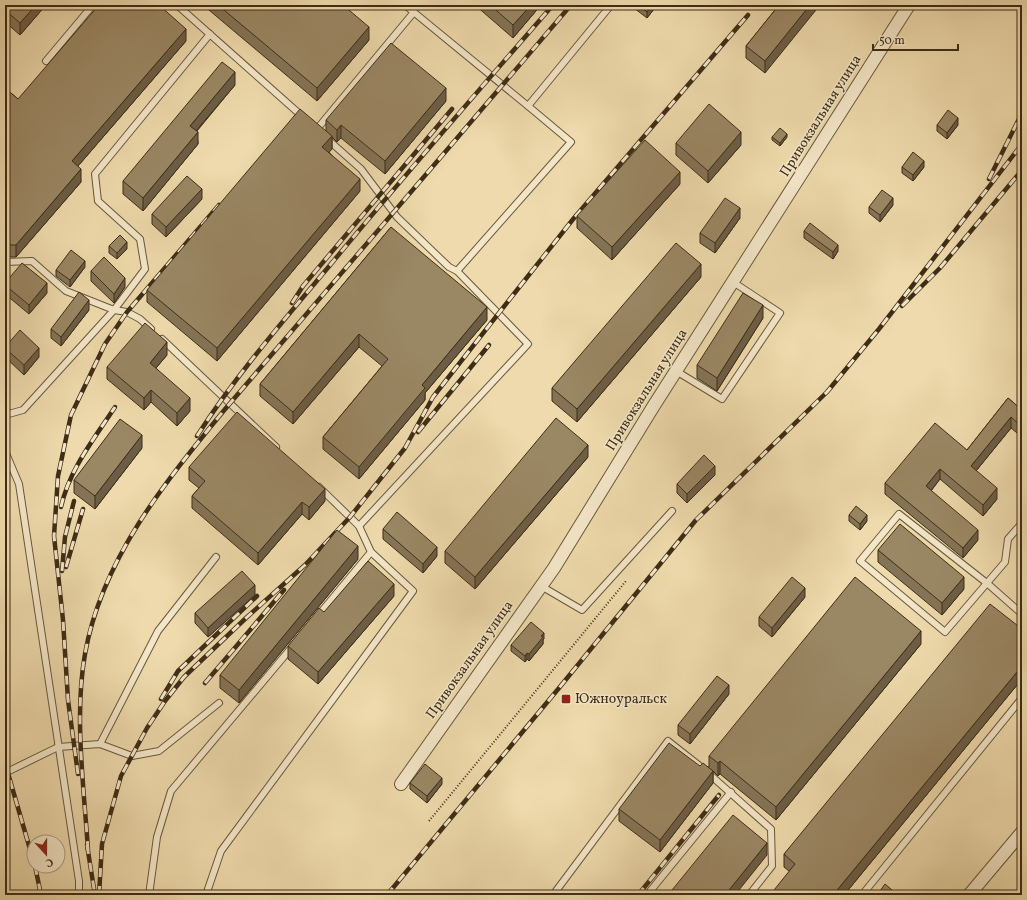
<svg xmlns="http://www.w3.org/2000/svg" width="1027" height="900" font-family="Vollkorn,serif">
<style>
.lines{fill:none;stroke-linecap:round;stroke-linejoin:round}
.service-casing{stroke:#6a583c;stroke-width:8}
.minor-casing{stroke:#6a583c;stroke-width:14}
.path{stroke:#3e2d16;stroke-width:2;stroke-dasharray:1 2;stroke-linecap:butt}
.service{stroke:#f4e7c9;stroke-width:6}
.minor{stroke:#f4e7c9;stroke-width:12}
.rail-casing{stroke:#3e2d16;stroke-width:4.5}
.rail{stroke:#f4e7c9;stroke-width:3;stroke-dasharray:9;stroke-linecap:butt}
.wall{fill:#847456;stroke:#3e2d16}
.shaded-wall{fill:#6c5e46;stroke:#3e2d16}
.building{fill:#9a8764;stroke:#3e2d16}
.poi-dot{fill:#8f2418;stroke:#f4e7c9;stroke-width:1.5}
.labels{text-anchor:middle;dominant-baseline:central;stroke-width:3;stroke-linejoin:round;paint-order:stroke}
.street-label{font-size:14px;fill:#3e2d16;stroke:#f4e7c9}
.poi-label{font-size:14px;fill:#3e2d16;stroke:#f4e7c9;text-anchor:start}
</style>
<rect width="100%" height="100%" fill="#eedaac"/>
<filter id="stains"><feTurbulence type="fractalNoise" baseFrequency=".005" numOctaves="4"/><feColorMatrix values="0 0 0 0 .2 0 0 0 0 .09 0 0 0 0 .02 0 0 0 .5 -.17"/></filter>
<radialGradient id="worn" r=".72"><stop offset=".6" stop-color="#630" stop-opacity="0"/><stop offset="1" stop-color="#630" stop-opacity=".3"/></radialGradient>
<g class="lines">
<defs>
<g id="service">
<polyline points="177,5 303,117"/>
<polyline points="405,5 528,106"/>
<polyline points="46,61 93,5"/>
<polyline points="317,129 414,12"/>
<polyline points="326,138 361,169 397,217 449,267 457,271"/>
<polyline points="5,262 32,261 66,291 114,310 127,312 140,319 151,329"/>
<polyline points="162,339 276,447"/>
<polyline points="676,371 722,399 780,313 733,282"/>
<polyline points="5,415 23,410 114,310 145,269 140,239 98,201 95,174 210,34"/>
<polyline points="5,451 19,484 79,881 79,895"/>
<polyline points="319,487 359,526"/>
<polyline points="1022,523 1008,539 1005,562 945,632 860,561 899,514 988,584 1022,614"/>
<polyline points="541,586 582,610 672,511"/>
<polyline points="317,617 371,552"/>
<polyline points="100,744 158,631 216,557"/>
<polyline points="5,773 58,747 100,744 132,756 159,751 219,703"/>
<polyline points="708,773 771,829 772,866 749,895"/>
<polyline points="149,895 157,837 171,791 292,647"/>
<polyline points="206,895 221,851 413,591 371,552 359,526 528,344 457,271 571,142 528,106 611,5"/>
<polyline points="553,895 668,741 701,767"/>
<polyline points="647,895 731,792"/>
<polyline points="862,895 1022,698"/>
</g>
<g id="minor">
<polyline points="401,784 554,568 653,407 909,5"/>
<polyline points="969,895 1022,832"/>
</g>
</defs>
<use href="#service" class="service-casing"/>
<use href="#minor" class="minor-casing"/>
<polyline class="path" points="429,821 626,581"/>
<use href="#service" class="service"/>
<use href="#minor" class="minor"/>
<defs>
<g id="rail">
<polyline points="989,179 1019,119 1022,109"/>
<polyline points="292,303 303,286 452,109"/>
<polyline points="902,306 940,268 1022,170"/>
<polyline points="418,432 489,345"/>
<path d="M197,436C236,375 284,320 331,264C403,177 478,91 553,5"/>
<path d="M61,507C69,470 94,439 115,407"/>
<polyline points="66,567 83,509"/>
<polyline points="62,571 65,537 74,501"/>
<polyline points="205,683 284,590"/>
<polyline points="161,699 178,671 257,596"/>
<polyline points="5,763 34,863"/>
<polyline points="78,774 68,700 63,620 54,536 58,476 71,415 105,344 127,312 219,205"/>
<polyline points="87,845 95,895"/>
<path d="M88,850C84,788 74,715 85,654C102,558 166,481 226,408L571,5"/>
<polyline points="35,866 41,895"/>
<polyline points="99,895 102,844 121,776 147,728 165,701 184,677 246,618 305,565 350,517 405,448 433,397 517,290 574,218 748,15"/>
<polyline points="387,895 559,688 696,520 827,392 879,329 1022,144"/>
<polyline points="638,895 719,795"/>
</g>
</defs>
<use href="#rail" class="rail-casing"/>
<use href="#rail" class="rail"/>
</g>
<g class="wall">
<polygon points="5,5 46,5 20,35 5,22"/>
<polygon points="203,5 353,5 349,10 369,40 317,101"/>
<polygon points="475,5 541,5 513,38"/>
<polygon points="634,5 657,5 647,18 634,8"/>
<polygon points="779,5 765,73 746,58 746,46"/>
<polygon points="186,41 78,166 81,182 16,257 11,257 5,252 5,88 18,99"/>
<polygon points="235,85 197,131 198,144 143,211 123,194 123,181"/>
<polygon points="446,101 385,174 341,138 337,142 332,137 332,149 329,152 360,191 217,361 147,302 147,290 326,132 326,120"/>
<polygon points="937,125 958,125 947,139 937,131"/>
<polygon points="772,137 787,137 780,146 772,140"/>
<polygon points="676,143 741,145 708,183 676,155"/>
<polygon points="902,167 924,167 913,181 902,173"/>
<polygon points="680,184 612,260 577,228 577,216"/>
<polygon points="202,199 166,237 152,224 152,214"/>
<polygon points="893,205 880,222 869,213 869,207"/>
<polygon points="740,218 715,253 700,243 700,233"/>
<polygon points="391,227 487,320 425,393 425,400 359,479 323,449 323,437 382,366 359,347 293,424 260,396 260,384"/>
<polygon points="804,231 838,251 833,259 804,238"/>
<polygon points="109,246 127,249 117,259 109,253"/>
<polygon points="85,267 70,287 56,276 56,270"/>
<polygon points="91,271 125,287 114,303 91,281"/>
<polygon points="701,277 577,422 552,401 552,388"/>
<polygon points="5,283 47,293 29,314 5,294"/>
<polygon points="89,310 61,346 51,338 51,329"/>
<polygon points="763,318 717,391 697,378 697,365"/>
<polygon points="5,347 39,357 24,375 5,357"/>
<polygon points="167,355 156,368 190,411 177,426 151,402 144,410 107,379 107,367"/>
<polygon points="1008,398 1022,410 1022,437 1011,428 976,471 997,499 983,516 940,479 931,491 978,540 963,558 885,494 885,483 967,450"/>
<polygon points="142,448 95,509 74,493 74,480"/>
<polygon points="588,457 475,589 445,563 445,551"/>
<polygon points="189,467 325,501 309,520 302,514 258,565 192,508 192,496 199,488 189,480"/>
<polygon points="715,475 687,503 677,493 677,484"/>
<polygon points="849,515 867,521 860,530 849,521"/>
<polygon points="383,529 437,556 423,573 383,539"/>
<polygon points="1022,532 1022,552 1018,549 1018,536"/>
<polygon points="878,550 964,589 942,615 878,562"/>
<polygon points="358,559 239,703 220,688 220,675"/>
<polygon points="255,595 208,637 195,623 195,613"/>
<polygon points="394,596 318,684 288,659 288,646 324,612"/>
<polygon points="805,597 772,637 759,626 759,617"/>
<polygon points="1022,629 1022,679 844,895 789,871 784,867 784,854"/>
<polygon points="544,639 543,640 543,644 529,661 527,659 525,662 511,651 511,645"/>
<polygon points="921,644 776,820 720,774 718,776 713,771 713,783 660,852 619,821 619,809 700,766 709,767 709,756"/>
<polygon points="729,694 690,744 678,735 678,725"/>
<polygon points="410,783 442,784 427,803 410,789"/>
</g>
<g class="shaded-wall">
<polygon points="36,5 46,5 20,35 20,23"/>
<polygon points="343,5 353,5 343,18"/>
<polygon points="531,5 541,5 513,38 513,25"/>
<polygon points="652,5 657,5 647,18 647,12"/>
<polygon points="810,5 820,5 765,73 765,61"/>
<polygon points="369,27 369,40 317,101 317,88"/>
<polygon points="186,29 186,41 72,173 72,161"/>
<polygon points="235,72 235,85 190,138 190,126"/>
<polygon points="446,88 446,101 385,174 385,161"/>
<polygon points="958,118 958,125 947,139 947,133"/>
<polygon points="341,125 341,138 337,142 337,130"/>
<polygon points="198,132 198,144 143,211 143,198"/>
<polygon points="741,132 741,145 708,183 708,171"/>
<polygon points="787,134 787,137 780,146 780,143"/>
<polygon points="332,136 332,149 322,160 322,147"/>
<polygon points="924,161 924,167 913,181 913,175"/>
<polygon points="81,169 81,182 16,257 16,245"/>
<polygon points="680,172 680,184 612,260 612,247"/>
<polygon points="360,179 360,191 217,361 217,348"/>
<polygon points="202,189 202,199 166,237 166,227"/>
<polygon points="893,198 893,205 880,222 880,215"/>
<polygon points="740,208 740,218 715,253 715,243"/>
<polygon points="127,242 127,249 117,259 117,253"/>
<polygon points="838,245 838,251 833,259 833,252"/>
<polygon points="85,261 85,267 70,287 70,280"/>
<polygon points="701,264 701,277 577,422 577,409"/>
<polygon points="125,278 125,287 114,303 114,294"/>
<polygon points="47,283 47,293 29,314 29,305"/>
<polygon points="89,300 89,310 61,346 61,337"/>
<polygon points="763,305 763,318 717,391 717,378"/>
<polygon points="487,307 487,320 425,393 425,400 359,479 359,467 422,385"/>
<polygon points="359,334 359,347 293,424 293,412"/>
<polygon points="167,342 167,355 150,375 150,363"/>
<polygon points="39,348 39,357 24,375 24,365"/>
<polygon points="151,390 151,402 144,410 144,398"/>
<polygon points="190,398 190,411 177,426 177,413"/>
<polygon points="1011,417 1011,428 971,477 971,466"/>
<polygon points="142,435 142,448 95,509 95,496"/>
<polygon points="588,445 588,457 475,589 475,577"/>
<polygon points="715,466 715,475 687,503 687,494"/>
<polygon points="940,469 940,479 926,497 926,486"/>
<polygon points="997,488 997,499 983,516 983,505"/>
<polygon points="325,489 325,501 309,520 309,507"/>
<polygon points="302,502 302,514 258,565 258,553"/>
<polygon points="867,515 867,521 860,530 860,524"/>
<polygon points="978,530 978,540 963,558 963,548"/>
<polygon points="358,546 358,559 239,703 239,690"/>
<polygon points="437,547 437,556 423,573 423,564"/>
<polygon points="964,577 964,589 942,615 942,603"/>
<polygon points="394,584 394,596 318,684 318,672"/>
<polygon points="255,585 255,595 208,637 208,628"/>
<polygon points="805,588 805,597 772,637 772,628"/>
<polygon points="921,631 921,644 776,820 776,807"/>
<polygon points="544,633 544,639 543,640 543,644 529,661 529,654"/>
<polygon points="527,653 527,659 525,662 525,656"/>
<polygon points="1022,666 1022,679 844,895 833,895"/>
<polygon points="729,685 729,694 690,744 690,734"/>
<polygon points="720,761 720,774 718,776 718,763"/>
<polygon points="713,771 713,783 660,852 660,840"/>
<polygon points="442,778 442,784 427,803 427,796"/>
<polygon points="767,843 767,855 735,895 725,895"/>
</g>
<g class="building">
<polygon points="5,5 36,5 20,23 5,10"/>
<polygon points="99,5 159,5 186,29 72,161 81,169 16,245 11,245 5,240 5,88 18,99"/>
<polygon points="218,5 343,5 369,27 317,88"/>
<polygon points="490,5 531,5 513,25"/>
<polygon points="638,5 652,5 647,12"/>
<polygon points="779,5 810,5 765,61 746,46"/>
<polygon points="391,43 446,88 385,161 341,125 337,130 326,120"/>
<polygon points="222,62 235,72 190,126 198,132 143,198 123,181"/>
<polygon points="709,104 741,132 708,171 676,143"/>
<polygon points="300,109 332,136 322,147 360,179 217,348 147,290"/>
<polygon points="948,110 958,118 947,133 937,125"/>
<polygon points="780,128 787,134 780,143 772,137"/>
<polygon points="645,140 680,172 612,247 577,216"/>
<polygon points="913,152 924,161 913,175 902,167"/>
<polygon points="187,176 202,189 166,227 152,214"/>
<polygon points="882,190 893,198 880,215 869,207"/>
<polygon points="725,198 740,208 715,243 700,233"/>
<polygon points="810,223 838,245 833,252 804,231"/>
<polygon points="391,227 487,307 422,385 425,388 359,467 323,437 388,359 359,334 293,412 260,384"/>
<polygon points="120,235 127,242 117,253 109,246"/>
<polygon points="676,243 701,264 577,409 552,388"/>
<polygon points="71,250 85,261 70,280 56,270"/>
<polygon points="104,257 125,278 114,294 91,271"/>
<polygon points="22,263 47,283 29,305 5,285 5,283"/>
<polygon points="79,292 89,300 61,337 51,329"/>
<polygon points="743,293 763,305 717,378 697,365"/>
<polygon points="145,323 167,342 150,363 190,398 177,413 151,390 144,398 107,367"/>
<polygon points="20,330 39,348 24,365 5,348 5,347"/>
<polygon points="1008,398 1022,410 1022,427 1011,417 971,466 997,488 983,505 940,469 926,486 978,530 963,548 885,483 935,423 967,450"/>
<polygon points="237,412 325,489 309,507 302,502 258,553 192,496 205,481 189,467"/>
<polygon points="556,418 588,445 475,577 445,551"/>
<polygon points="120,419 142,435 95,496 74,480"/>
<polygon points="704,455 715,466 687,494 677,484"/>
<polygon points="856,506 867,515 860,524 849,515"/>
<polygon points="397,512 437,547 423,564 383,529"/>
<polygon points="900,524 964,577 942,603 878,550"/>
<polygon points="337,530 358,546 239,690 220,675"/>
<polygon points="1022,532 1022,540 1018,536"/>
<polygon points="368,561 394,584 318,672 288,646 319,608 324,612"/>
<polygon points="242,571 255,585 208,628 195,613"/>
<polygon points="792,577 805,588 772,628 759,617"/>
<polygon points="855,577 921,631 776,807 720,761 718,763 709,756"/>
<polygon points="990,604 1022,629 1022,666 833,895 770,895 795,864 784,854"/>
<polygon points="531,622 544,633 541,636 543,637 529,654 527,653 525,656 511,645"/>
<polygon points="717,676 729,685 690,734 678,725"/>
<polygon points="669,743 700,766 703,763 713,771 660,840 619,809"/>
<polygon points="425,764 442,778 427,796 410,783"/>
<polygon points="733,815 767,843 725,895 668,895"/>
<polygon points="885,884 898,895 877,895"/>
</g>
<rect class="poi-dot" x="561" y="694" width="10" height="10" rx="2"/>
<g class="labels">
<g class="street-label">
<text transform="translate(821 116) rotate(-58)">Привокзальная улица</text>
<text transform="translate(647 390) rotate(-58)">Привокзальная улица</text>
<text transform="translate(470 660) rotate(-55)">Привокзальная улица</text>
</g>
<g class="poi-label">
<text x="575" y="699">Южноуральск</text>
</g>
</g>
<rect width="1027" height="900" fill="none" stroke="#eedaac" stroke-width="20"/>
<rect x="6" y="6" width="1015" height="888" fill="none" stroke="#3e2d16" stroke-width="2"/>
<rect x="10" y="10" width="1007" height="880" fill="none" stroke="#3e2d16"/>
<g transform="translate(46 854) rotate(159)"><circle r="19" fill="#f4e7c9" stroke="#ab9d81"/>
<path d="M0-3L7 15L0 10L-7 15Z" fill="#8f2418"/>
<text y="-6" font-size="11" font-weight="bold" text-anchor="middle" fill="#3e2d16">С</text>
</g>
<path d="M873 44v6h85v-6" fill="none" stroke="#3e2d16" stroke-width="2"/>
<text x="879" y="44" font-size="12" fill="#3e2d16" stroke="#f4e7c9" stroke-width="3" paint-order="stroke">50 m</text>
<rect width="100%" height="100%" filter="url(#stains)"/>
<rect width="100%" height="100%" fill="url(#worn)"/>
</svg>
